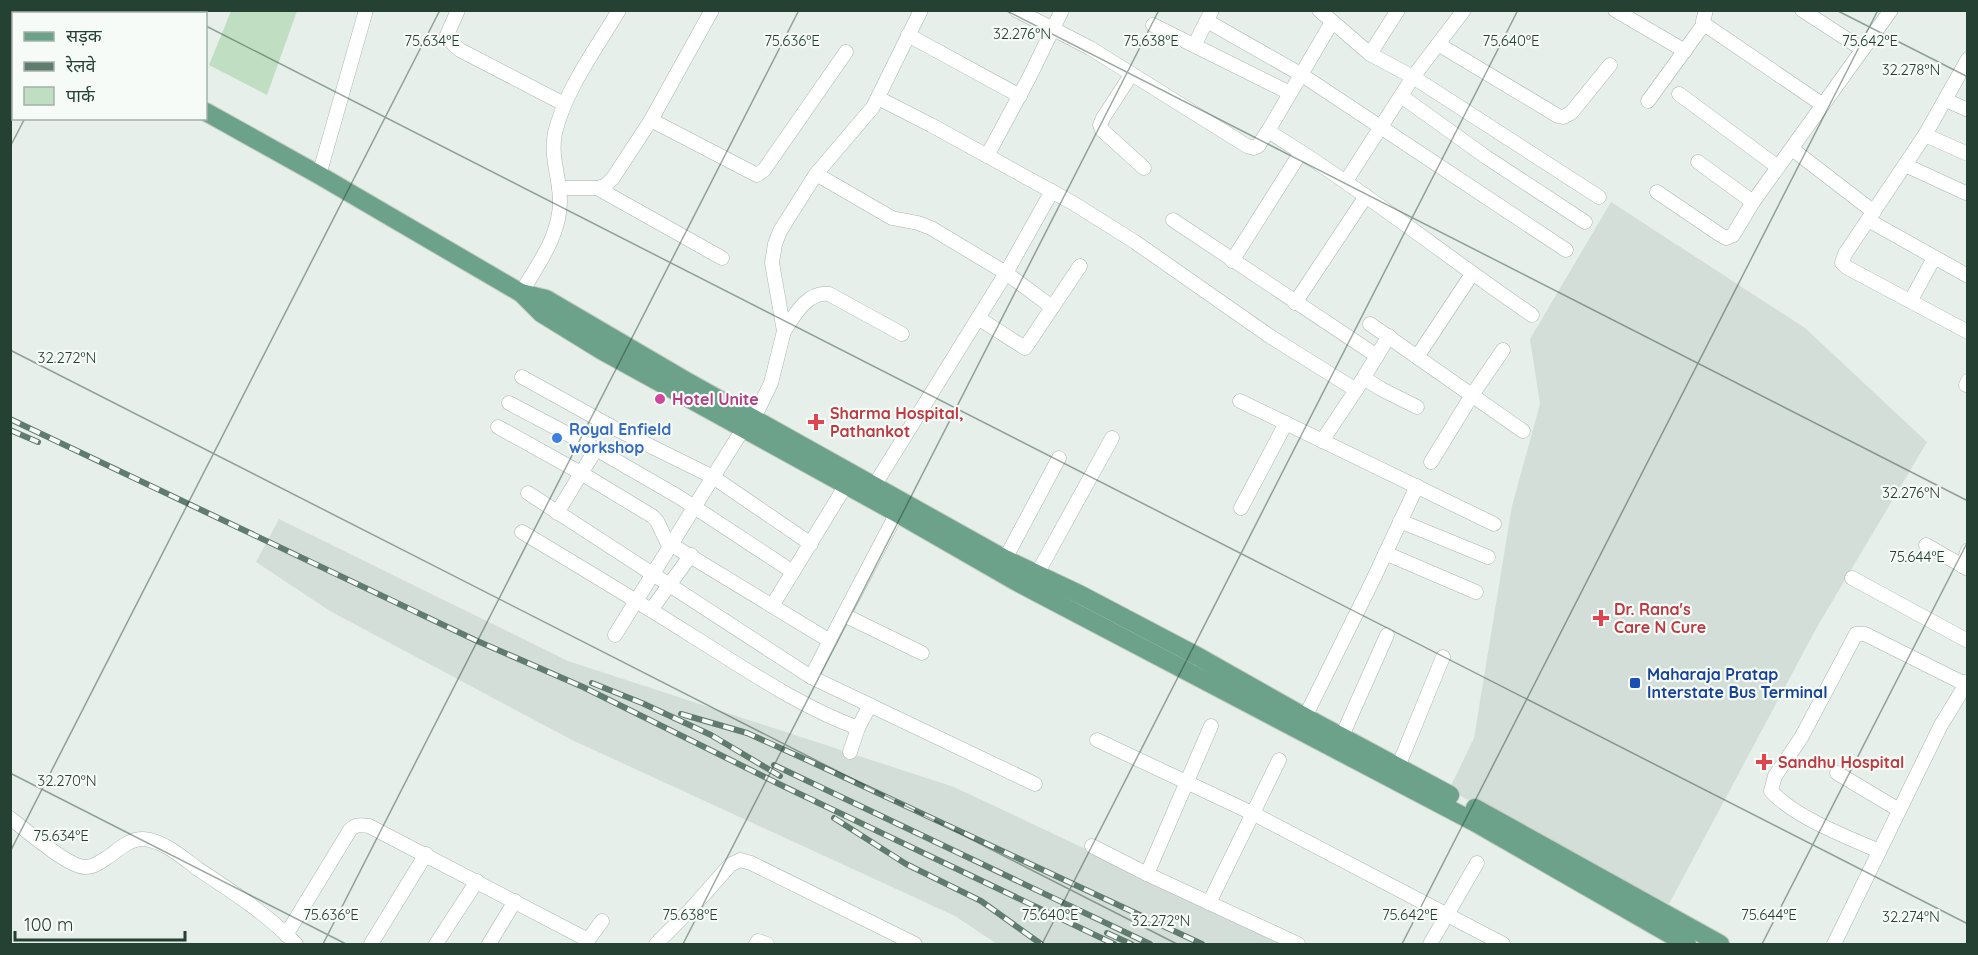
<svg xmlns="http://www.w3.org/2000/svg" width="1978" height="955" font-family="Quicksand,'Noto Sans Devanagari',sans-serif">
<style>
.built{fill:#d4ded8}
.green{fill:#c0dfc2}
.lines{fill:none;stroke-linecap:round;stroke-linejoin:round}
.street-casing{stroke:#a8b7af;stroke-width:15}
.primary-casing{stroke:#c2cac6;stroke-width:20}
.street{stroke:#fff;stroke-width:14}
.primary{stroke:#6ca289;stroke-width:18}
.rail-casing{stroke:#607c6e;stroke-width:6}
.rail{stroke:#f7fbf8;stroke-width:4;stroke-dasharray:11;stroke-linecap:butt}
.ticks{fill:none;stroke:#254133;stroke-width:1.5;stroke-opacity:0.45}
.hotel-dot{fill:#d1479c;stroke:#f7fbf8;stroke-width:2}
.health-dot{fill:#e0444e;stroke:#f7fbf8;stroke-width:2}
.shop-dot{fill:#3f7fe0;stroke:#f7fbf8;stroke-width:2}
.transit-dot{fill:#1a4fb4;stroke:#f7fbf8;stroke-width:2}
.labels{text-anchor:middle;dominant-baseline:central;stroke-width:4.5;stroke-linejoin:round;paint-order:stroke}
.hotel-label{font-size:16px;font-weight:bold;fill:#b23c85;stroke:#f7fbf8;text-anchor:start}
.health-label{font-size:16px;font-weight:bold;fill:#be3a42;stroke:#f7fbf8;text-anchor:start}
.shop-label{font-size:16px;font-weight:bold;fill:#366cbe;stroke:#f7fbf8;text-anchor:start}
.transit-label{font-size:16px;font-weight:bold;fill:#164399;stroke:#f7fbf8;text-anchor:start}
.ticks-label{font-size:15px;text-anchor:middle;fill:#254133;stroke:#f7fbf8;stroke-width:4.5;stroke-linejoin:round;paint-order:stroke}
</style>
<rect width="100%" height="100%" fill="#e6efe9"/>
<g class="built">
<polygon points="1611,202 1805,328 1927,442 1817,627 1669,904 1449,790 1474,738 1512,506 1540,404 1530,339"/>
<polygon points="279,519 568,661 954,787 1288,944 997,944 955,916 572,740 330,611 256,562"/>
</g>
<polygon class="green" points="231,11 297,11 267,95 209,65"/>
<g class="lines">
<defs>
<g id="street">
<polyline points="458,10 447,35 454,45 460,50 564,104"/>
<polyline points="1016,10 1090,48 1247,146 1254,148 1258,146 1268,131"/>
<polyline points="1319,10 1370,54 1413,77 1599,197"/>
<polyline points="1615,10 1685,51"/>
<polyline points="1706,10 1703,21 1704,24 1823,105"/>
<polyline points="1802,10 1862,49"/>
<polyline points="1207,21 1302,75 1566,250"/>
<polyline points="1153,25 1290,93"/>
<polyline points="908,35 1020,96"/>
<polyline points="1195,44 1212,10"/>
<polyline points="1438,44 1558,116 1563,117 1571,113 1610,65"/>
<polyline points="1370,54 1398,10"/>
<polyline points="1968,59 1925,135 1845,254 1842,263 1848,268 1968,332"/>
<polyline points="1131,75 1103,118 1100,125 1102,130 1144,168"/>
<polyline points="1679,94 1778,167"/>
<polyline points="1401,96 1486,157 1585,222"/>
<polyline points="878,98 931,125 1073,203 1135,242 1271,337 1356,390 1389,336"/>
<polyline points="1946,100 1968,110"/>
<polyline points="1648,101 1704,24"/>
<polyline points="651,120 757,175 764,170 846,52"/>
<polyline points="1925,135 1968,154"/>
<polyline points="1792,149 1874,212"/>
<polyline points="1301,152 1268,131 1332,22"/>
<polyline points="987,156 1030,76 1062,10"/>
<polyline points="1698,162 1753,202"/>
<polyline points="1905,165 1968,194"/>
<polyline points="816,174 892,218 918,223 931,228 1006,273 1052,307"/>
<polyline points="319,175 366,10"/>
<polyline points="1346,181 1413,77 1464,10"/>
<polyline points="559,188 597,188 605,186 613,178 651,120 712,10"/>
<polyline points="597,188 722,258"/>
<polyline points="1657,192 1719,234 1726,238 1733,235 1753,202 1891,10"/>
<polyline points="1173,220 1377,356"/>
<polyline points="1868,220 1968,276"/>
<path d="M1232,261L1301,152C1380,203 1454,262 1532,315"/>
<path d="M521,293C538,264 560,236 560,201C560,178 550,156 555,133C565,90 596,49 619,10"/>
<polyline points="1911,300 1934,258"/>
<polyline points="1295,303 1366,196"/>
<polyline points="978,318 1025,348 1080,266"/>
<polyline points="1370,324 1523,431"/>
<path d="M784,331C794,316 807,291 829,294L902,334"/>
<polyline points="1417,357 1472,274"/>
<polyline points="522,377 614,428 713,477 811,544"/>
<polyline points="1364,378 1381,389 1417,407"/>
<polyline points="1966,385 1968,381"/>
<polyline points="1240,401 1494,524"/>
<polyline points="509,403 596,449 679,497 793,572"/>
<polyline points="498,427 581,473 652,516 657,521 667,542 830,641"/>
<polyline points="1322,441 1356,390"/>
<polyline points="1431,462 1472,395 1503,350"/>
<polyline points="874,486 1006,273 1052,191"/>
<polyline points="528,493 811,677 1035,784"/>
<polyline points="1241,508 1286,423"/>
<polyline points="557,513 596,449"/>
<polyline points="1400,521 1488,557"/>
<path d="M522,532C579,566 637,601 694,637C747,670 799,706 858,728"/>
<polyline points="1926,545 1968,569"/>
<polyline points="1385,553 1476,592"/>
<polyline points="1005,559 1059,458"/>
<polyline points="1962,566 1968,550"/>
<polyline points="1037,574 1112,438"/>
<polyline points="1852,578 1968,641"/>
<polyline points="772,606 846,485"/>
<polyline points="651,610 691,555"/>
<polyline points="844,615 922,653"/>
<polyline points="615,635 713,477 743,429 754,418 771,383 784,331 772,263 775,244 780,231 816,174 873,107 921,10"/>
<polyline points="811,677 897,513"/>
<polyline points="1305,717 1372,582 1417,486"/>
<polyline points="1342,736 1387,635"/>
<polyline points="1097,740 1254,814 1503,944"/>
<polyline points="850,752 858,728 870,705"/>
<polyline points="1398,767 1443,657"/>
<polyline points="1837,773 1899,810"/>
<path d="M10,818C26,830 69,868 86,867C95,867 103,860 111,855C120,848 130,839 143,839C163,840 183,858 198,869C233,892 267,914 296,944"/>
<polyline points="1092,846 1147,874 1298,944"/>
<path d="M1879,851C1847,837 1794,817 1771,791L1775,776L1801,738L1856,634H1865L1965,684"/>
<polyline points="1147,874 1211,726"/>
<polyline points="1209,903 1279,760"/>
<path d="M286,935L350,830C356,824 361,825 369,826L588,940"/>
<polyline points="371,944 426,854"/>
<polyline points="436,944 477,881"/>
<polyline points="489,944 515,901"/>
<polyline points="585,944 602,921"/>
<polyline points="656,944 692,908 730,865 740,860 751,863 915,944"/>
<polyline points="756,944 758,941 767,944"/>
<polyline points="1430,944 1477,863"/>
<polyline points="1834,944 1941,725 1968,681"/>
</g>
<g id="primary">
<polyline points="23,10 28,14"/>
<polyline points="206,112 319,175 521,293 541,313 601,350 897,513 1017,582 1476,823 1687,944"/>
<polyline points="521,293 546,299 686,381 1005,559 1081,595 1197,656 1305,717 1450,795"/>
<polyline points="1475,808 1720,944"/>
</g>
</defs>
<use href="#street" class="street-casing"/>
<use href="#primary" class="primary-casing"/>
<use href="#street" class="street"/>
<use href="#primary" class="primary"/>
<defs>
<g id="rail">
<polyline points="10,419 475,640 583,687 783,786 1114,944"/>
<polyline points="10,430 38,442"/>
<polyline points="592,683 642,703 711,735 780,776"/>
<polyline points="681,714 747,733 807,760 1202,944"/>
<polyline points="774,765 1150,944"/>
<polyline points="834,818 906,864 981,901 1041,944"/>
<polyline points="1107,933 1131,944"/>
</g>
</defs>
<use href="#rail" class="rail-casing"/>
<use href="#rail" class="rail"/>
</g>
<path class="ticks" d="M175,10L180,14M1005,10L1968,501M1836,10L1968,77M78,14L80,10M206,26L1968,924M10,147L25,118M10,350L1177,944M10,773L346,944M10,852L440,10M323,944L799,10M683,944L1159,10M1042,944L1518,10M1402,944L1878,10M1762,944L1968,541"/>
<circle class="hotel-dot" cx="660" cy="399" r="6"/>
<g class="health-dot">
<path d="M813 413h6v6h6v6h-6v6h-6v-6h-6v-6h6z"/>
<path d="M1598 609h6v6h6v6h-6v6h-6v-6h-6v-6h6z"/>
<path d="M1761 753h6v6h6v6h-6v6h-6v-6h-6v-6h6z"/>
</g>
<circle class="shop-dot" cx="557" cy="438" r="6"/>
<rect class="transit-dot" x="1629" y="677" width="12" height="12" rx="3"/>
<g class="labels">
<g class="hotel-label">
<text x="672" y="399">Hotel Unite</text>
</g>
<g class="health-label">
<text x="830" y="413">Sharma Hospital,<tspan x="830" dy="18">Pathankot</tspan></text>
<text x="1614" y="609">Dr. Rana's<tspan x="1614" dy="18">Care N Cure</tspan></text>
<text x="1778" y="762">Sandhu Hospital</text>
</g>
<g class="shop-label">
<text x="569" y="429">Royal Enfield<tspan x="569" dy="18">workshop</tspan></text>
</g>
<g class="transit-label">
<text x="1647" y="674">Maharaja Pratap<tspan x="1647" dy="18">Interstate Bus Terminal</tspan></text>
</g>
</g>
<g class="ticks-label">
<text x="1022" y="39">32.276°N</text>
<text x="432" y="46">75.634°E</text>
<text x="792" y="46">75.636°E</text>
<text x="1151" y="46">75.638°E</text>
<text x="1511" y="46">75.640°E</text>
<text x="1870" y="46">75.642°E</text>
<text x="1911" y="75">32.278°N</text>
<text x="67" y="363">32.272°N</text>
<text x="1911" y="498">32.276°N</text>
<text x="1917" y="562">75.644°E</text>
<text x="67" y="786">32.270°N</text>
<text x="61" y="841">75.634°E</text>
<text x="331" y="920">75.636°E</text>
<text x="690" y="920">75.638°E</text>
<text x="1050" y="920">75.640°E</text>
<text x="1410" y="920">75.642°E</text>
<text x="1769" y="920">75.644°E</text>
<text x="1911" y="922">32.274°N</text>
<text x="1161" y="926">32.272°N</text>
</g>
<rect width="1978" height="955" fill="none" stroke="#254133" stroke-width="24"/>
<rect x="12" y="12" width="195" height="108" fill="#f7fbf8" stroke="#a3b1a9" stroke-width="1.5"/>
<rect x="24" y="32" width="30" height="9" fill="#6ca289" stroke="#a3b1a9" stroke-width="1.5"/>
<text x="66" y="42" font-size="18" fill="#254133">सड़क</text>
<rect x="24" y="62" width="30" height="9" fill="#607c6e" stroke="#a3b1a9" stroke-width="1.5"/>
<text x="66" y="72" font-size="18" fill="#254133">रेलवे</text>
<rect x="24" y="87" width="30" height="18" fill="#c0dfc2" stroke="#a3b1a9" stroke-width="1.5"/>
<text x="66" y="102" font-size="18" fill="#254133">पार्क</text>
<path d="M15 931v9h170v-9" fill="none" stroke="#254133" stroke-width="3"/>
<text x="24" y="931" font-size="18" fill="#254133" stroke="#f7fbf8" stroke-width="4.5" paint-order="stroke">100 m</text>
</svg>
